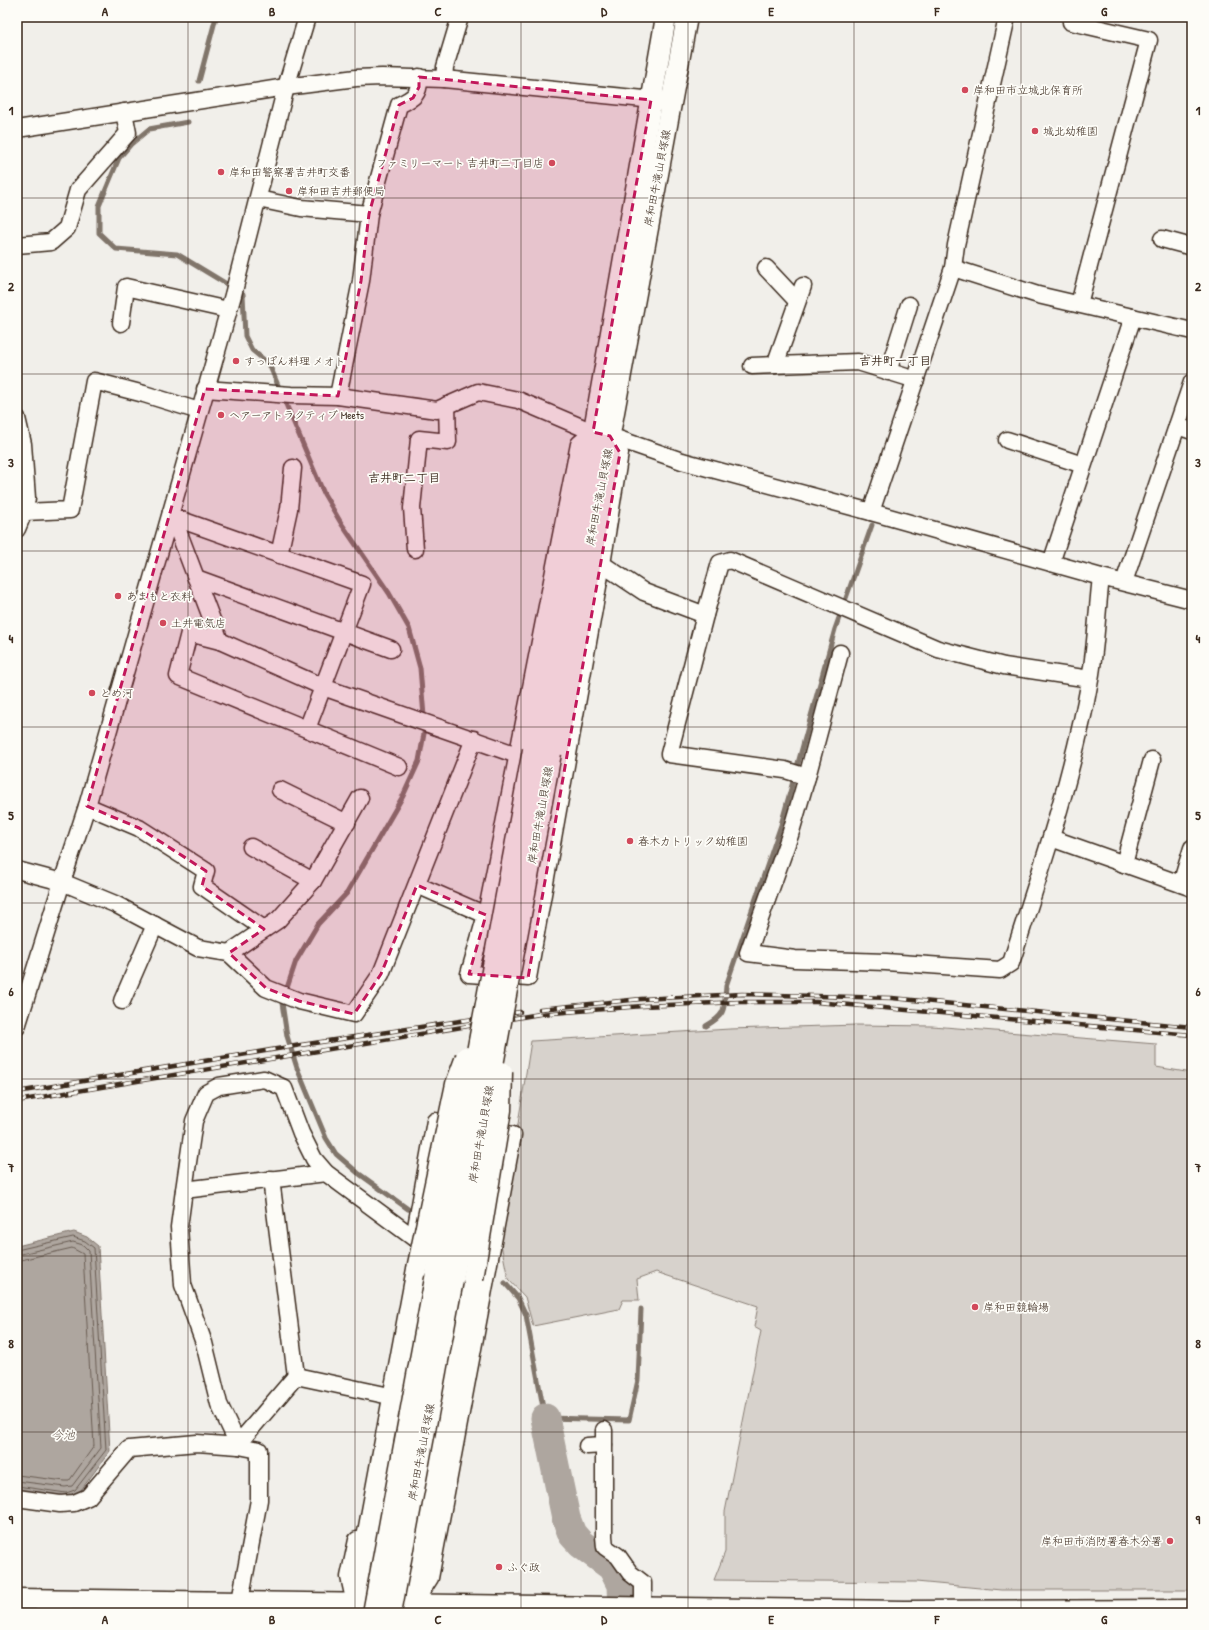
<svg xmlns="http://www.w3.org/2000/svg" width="1209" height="1630" font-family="'Patrick Hand','Klee One',sans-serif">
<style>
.green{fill:#d7d2cc;stroke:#897e75}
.water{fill:#aea69f;stroke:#80746b}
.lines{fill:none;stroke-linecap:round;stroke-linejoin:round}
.shore{stroke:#695c52;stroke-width:1}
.stream{stroke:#80746b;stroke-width:5}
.river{stroke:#aea69f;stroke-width:29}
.minor-casing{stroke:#3b2a1e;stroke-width:19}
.major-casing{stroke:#3b2a1e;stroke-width:23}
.minor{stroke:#fdfcf7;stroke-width:16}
.major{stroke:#fdfcf7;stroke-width:20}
.rail-casing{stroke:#3b2a1e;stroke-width:4.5}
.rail{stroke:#fdfcf7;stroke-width:3;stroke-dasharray:9;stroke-linecap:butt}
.major-bridge-casing{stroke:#3b2a1e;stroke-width:23;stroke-linecap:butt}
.major-bridge{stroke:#fdfcf7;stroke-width:20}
.marked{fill:#c2185b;fill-opacity:0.2;stroke:#c2185b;stroke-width:3;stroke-dasharray:8 5;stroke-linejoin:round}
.grid{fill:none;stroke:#3b2a1e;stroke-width:1;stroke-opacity:0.55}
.poi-dot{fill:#d1495b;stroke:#fdfcf7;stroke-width:1.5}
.labels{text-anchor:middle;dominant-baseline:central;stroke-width:3.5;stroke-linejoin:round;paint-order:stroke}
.poi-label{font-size:11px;fill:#3b2a1e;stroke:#fdfcf7;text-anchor:start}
.street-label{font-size:11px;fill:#3b2a1e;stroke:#fdfcf7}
.neighbourhood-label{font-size:12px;font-weight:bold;fill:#3b2a1e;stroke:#fdfcf7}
.water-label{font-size:12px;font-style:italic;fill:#63554b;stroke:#fdfcf7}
.neatline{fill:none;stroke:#3b2a1e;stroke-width:1.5}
.grid-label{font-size:13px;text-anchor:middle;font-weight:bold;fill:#3b2a1e}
</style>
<rect width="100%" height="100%" fill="#f1efea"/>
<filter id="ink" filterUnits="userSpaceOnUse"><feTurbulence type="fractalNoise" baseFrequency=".025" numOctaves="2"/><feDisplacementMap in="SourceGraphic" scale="8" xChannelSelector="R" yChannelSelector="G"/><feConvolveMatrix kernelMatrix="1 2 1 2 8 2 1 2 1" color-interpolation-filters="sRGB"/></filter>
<g filter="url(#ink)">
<polygon class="green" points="857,1025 932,1026 1156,1044 1156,1067 1192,1073 1192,1590 1001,1590 916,1582 714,1580 725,1552 725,1512 761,1331 754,1327 758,1306 656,1272 637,1279 639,1300 623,1300 619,1309 533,1326 525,1297 508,1279 500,1239 531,1041 730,1029"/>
<polygon class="water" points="74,1232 87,1237 98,1246 110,1451 78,1494 66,1497 17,1490 17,1246"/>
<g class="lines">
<g class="shore">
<polyline points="17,1250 73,1237 85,1241 94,1248 106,1450 75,1490 66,1493 17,1486"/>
<polyline points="17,1255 73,1242 83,1245 89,1251 101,1448 72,1486 65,1487 17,1481"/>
<polyline points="17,1261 72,1248 83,1254 94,1446 69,1481 65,1481 17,1475"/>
</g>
<g class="stream">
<polyline points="199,81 216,17"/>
<polyline points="188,122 149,129 131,144 119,158 99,206 99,233 116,249 177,254 243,294 245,336 252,350 269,364 324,494 341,523 389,593 409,628 420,668 425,728 419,761 403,796 347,893 318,924 296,961 282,1003 287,1036 297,1068 326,1138 336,1154 358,1173 408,1209"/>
<path d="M706,1026C727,1014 724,1009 726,986L781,825L835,629L872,525"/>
<polyline points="505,1283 518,1298 526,1315 545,1418 629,1420 638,1380 641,1309"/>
</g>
<polyline class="river" points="545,1418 566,1518 572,1534 581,1544 612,1567 621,1585 622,1613"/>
<defs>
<g id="minor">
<polyline points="1007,17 956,245 953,268 1038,295 1192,331"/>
<polyline points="1071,22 1149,40 1079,304"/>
<polyline points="444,79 445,67 460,17"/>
<polyline points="17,129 286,87 356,78 382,77 444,79 664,101"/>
<polyline points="258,199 301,208 369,214"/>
<polyline points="1162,239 1192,247"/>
<polyline points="17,245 51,242 67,228 78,190 128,133 124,112"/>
<polyline points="766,268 797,301"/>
<polyline points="121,323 126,287 228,310"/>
<polyline points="775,365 803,286"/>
<polyline points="752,366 858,362 916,380"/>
<polyline points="888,372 909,305"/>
<polyline points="205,389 291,395 338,396 437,410 478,392 518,400 593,432 610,436 682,461 871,512 1101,577 1192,600"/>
<path d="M338,396L361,281L369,214L399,105C413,98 420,95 419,77"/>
<polyline points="17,418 23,444 27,498 24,512 17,529"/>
<polyline points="1177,426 1192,431"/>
<polyline points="593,432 579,444 486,915 469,974 528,978 602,564 620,453 610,436"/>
<polyline points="1007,440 1083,465"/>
<polyline points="24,512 70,510 94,381 144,394 199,411"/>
<polyline points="171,512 220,641 323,687 517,755"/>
<polyline points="871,512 953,268"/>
<polyline points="173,517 362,584 307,729"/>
<polyline points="415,549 412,508 419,439 448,442 447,405"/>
<polyline points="279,555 289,509 293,468"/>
<polyline points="1051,563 1133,317"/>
<polyline points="602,564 644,592 705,615"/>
<polyline points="196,578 391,649"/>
<polyline points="1124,582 1192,382"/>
<polyline points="220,641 189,633 178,676 399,767"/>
<path d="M1090,679L1004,666L938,649L730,560L720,563L705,615L669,754L785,770L807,777L790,835L748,953L795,959L886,962L1000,970L1011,963C1041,870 1073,776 1090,680C1096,646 1097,611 1101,577"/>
<polyline points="807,777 840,653"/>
<polyline points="280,790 347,823"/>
<polyline points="87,806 139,828 206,871 202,886 264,929"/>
<polyline points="1051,838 1192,888"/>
<polyline points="251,847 313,881"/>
<polyline points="1124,864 1152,760"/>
<polyline points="17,870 62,882 115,904 198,948 229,953 278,920 313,881 360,798"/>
<polyline points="1181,884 1192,848"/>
<polyline points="417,885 486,915"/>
<polyline points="229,953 266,988 299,1001 354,1014 381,974 474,739"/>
<polyline points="122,1001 155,925"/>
<polyline points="17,1027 62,882 87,806 233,295 286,87 307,17"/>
<polyline points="271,1179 296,1376"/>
<polyline points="184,1190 326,1173"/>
<polyline points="414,1238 435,1121 459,1125"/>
<polyline points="604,1430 604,1536 605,1547 618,1556 630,1573 643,1583 643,1607"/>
<polyline points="587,1446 604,1445"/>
<polyline points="17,1498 60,1504 74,1503 88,1497 129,1449 197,1443 239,1446 243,1438 296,1376 385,1395"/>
<polyline points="354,1599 349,1577 357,1540"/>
<polyline points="416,1600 430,1578 513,1135 486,1130"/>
<polyline points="240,1601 259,1500 259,1450 239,1446 219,1404 204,1343 183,1285 179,1227 184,1190 194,1121 206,1093 219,1086 264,1079 284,1088 301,1133 314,1159 326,1173 414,1238"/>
</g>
<g id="major">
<polyline points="533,750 591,447 666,17"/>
<polyline points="551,753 687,17"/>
<polyline points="17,1599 904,1611 1192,1610"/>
<polyline points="353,1613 417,1269"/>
<polyline points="412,1613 473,1279"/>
</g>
</defs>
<use href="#minor" class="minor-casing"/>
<use href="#major" class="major-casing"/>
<use href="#minor" class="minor"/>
<use href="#major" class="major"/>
<defs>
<g id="rail">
<polyline points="540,1009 641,999 742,994 816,996 892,998 1192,1027"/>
<polyline points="17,1092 301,1045 520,1012"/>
<polyline points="17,1101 540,1014 643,1006 740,1002 816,1002 1192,1035"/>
</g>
</defs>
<use href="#rail" class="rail-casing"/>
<use href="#rail" class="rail"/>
<defs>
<g id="major-bridge">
<polyline points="417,1269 456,1084 466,1057"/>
<polyline points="473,1279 501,1110 502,1072"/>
<polyline points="373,1613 533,750"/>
<polyline points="391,1613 551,753"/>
</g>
</defs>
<use href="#major-bridge" class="major-bridge-casing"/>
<use href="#major-bridge" class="major-bridge"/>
</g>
</g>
<path class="marked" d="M419,77L651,100L593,432L610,436L620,453L528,978L469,974L486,915L417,885L381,974L354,1014L299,1001L266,988L229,953L264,929L202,886L206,871L139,828L87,806L205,389L338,396L361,281L369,214L399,105L413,98L419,87Z"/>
<path class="grid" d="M188,17V1613M355,17V1613M521,17V1613M688,17V1613M854,17V1613M1021,17V1613M17,198H1192M17,374H1192M17,551H1192M17,727H1192M17,903H1192M17,1079H1192M17,1256H1192M17,1432H1192"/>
<g class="poi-dot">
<circle cx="965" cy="90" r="4"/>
<circle cx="1035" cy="131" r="4"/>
<circle cx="552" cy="163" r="4"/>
<circle cx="221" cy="172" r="4"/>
<circle cx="289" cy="191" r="4"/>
<circle cx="236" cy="361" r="4"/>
<circle cx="221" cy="415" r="4"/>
<circle cx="118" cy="596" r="4"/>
<circle cx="163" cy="623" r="4"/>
<circle cx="92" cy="693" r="4"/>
<circle cx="630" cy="841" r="4"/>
<circle cx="975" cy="1307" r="4"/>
<circle cx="1170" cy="1541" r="4"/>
<circle cx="499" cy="1567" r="4"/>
</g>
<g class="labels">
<g class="poi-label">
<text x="973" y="90">岸和田市立城北保育所</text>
<text x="1043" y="131">城北幼稚園</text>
<text x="544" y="163" text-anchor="end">ファミリーマート 吉井町二丁目店</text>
<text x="229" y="172">岸和田警察署吉井町交番</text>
<text x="297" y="191">岸和田吉井郵便局</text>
<text x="244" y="361">すっぽん料理 メオト</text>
<text x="229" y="415">ヘアーアトラクティブ Meets</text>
<text x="126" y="596">あまもと衣料</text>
<text x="171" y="623">土井電気店</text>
<text x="100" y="693">とめ河</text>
<text x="638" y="841">春木カトリック幼稚園</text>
<text x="983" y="1307">岸和田競輪場</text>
<text x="1162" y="1541" text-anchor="end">岸和田市消防署春木分署</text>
<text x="507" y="1567">ふぐ政</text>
</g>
<g class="street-label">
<text transform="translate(657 178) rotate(-79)">岸和田牛滝山貝塚線</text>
<text transform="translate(599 497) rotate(-79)">岸和田牛滝山貝塚線</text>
<text transform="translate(540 815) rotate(-80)">岸和田牛滝山貝塚線</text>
<text transform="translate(481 1134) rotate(-80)">岸和田牛滝山貝塚線</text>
<text transform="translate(421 1452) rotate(-79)">岸和田牛滝山貝塚線</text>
</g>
<g class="neighbourhood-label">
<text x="895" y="360">吉井町一丁目</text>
<text x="404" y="477">吉井町二丁目</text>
</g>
<g class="water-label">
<text x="63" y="1434">今池</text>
</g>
</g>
<rect width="1209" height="1630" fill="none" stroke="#fdfcf7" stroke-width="44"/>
<rect x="22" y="22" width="1165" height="1586" class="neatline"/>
<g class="grid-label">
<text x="105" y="16">A</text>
<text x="272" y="16">B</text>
<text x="438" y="16">C</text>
<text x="604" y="16">D</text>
<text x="771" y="16">E</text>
<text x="937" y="16">F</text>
<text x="1104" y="16">G</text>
<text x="11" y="115">1</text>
<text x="1198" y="115">1</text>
<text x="11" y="291">2</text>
<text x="1198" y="291">2</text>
<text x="11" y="467">3</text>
<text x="1198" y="467">3</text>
<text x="11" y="643">4</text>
<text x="1198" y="643">4</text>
<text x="11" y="820">5</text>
<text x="1198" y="820">5</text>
<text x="11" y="996">6</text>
<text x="1198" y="996">6</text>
<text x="11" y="1172">7</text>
<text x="1198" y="1172">7</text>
<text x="11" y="1348">8</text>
<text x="1198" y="1348">8</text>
<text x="11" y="1524">9</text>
<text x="1198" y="1524">9</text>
<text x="105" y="1624">A</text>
<text x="272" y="1624">B</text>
<text x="438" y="1624">C</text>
<text x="604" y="1624">D</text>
<text x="771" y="1624">E</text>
<text x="937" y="1624">F</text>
<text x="1104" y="1624">G</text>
</g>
</svg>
